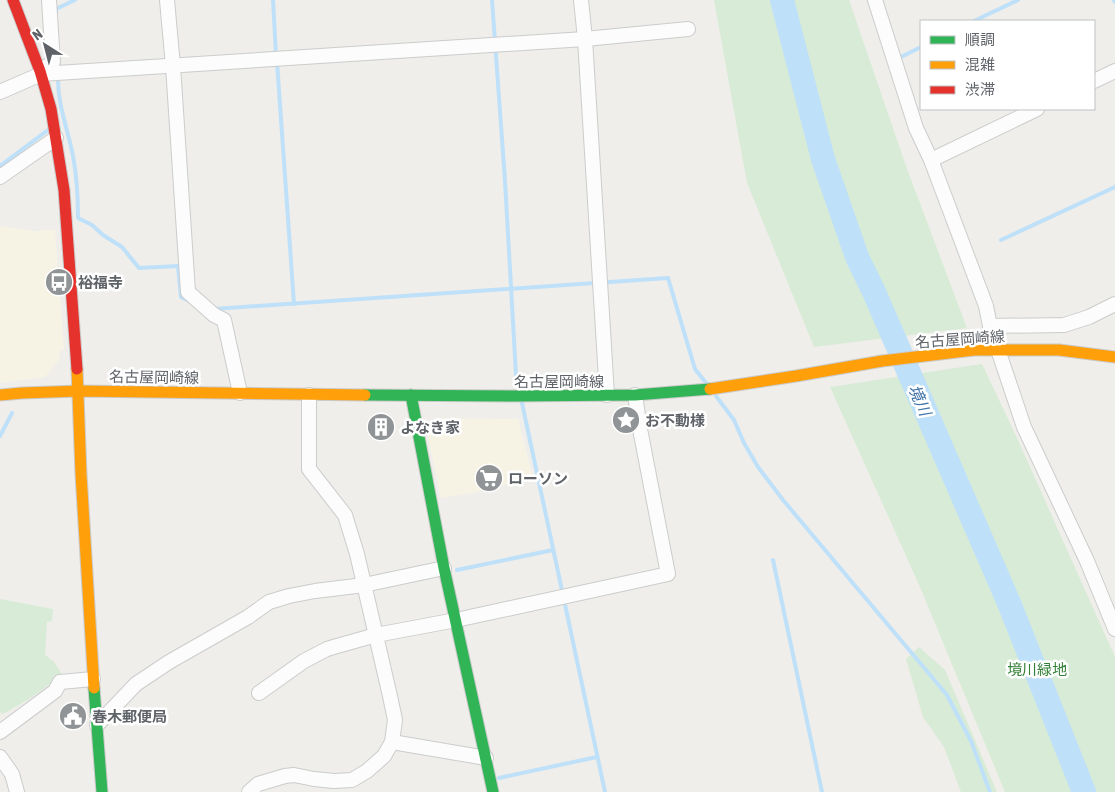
<svg xmlns="http://www.w3.org/2000/svg" width="1115" height="792" font-family="'Asap Condensed','Noto Sans JP',sans-serif">
<style>
.commercial{fill:#f7f3e4}
.green{fill:#d8ebd6}
.lines{fill:none;stroke-linecap:round;stroke-linejoin:round}
.stream{stroke:#bfe0f9;stroke-width:4}
.river{stroke:#bfe0f9;stroke-width:24}
.street-casing{stroke:#cbcccc;stroke-width:16}
.fast-casing{stroke:#cacacb;stroke-width:13}
.slow-casing{stroke:#cacacb;stroke-width:13}
.jam-casing{stroke:#cacacb;stroke-width:13}
.street{stroke:#fdfcfc;stroke-width:14}
.fast{stroke:#30b455;stroke-width:11}
.slow{stroke:#ff9f0a;stroke-width:11}
.jam{stroke:#e5322d;stroke-width:11}
.labels{text-anchor:middle;dominant-baseline:central;stroke-width:5;stroke-linejoin:round;paint-order:stroke}
.poi-label{font-size:15px;font-weight:bold;fill:#5f6368;stroke:#fff;text-anchor:start}
.street-label{font-size:15px;fill:#5f6368;stroke:#fff}
.park-label{font-size:15px;fill:#348238;stroke:#fff}
.water-label{font-size:16px;font-style:italic;fill:#4174aa;stroke:#fff}
</style>
<rect width="100%" height="100%" fill="#efeeea"/>
<g class="commercial">
<polygon points="0,226 33,231 55,230 64,350 60,351 59,360 45,377 0,383"/>
<polygon points="437,418 518,419 533,478 472,493 441,498 427,433"/>
</g>
<g class="green">
<polygon points="714,0 849,0 906,166 967,328 814,347 747,183"/>
<polygon points="982,364 1017,438 1115,657 1115,792 1005,792 920,587 830,387"/>
<path d="M0,599L53,609L52,621L47,622L45,655L54,662L61,673C45,690 23,703 3,714L0,712Z"/>
<polygon points="919,647 945,670 997,792 961,792 944,747 923,717 906,659"/>
</g>
<g class="lines">
<g class="stream">
<polyline points="273,0 276,55"/>
<polyline points="492,0 505,181 516,375 519,389"/>
<polyline points="1114,0 1115,2"/>
<polyline points="56,12 56,9 75,0"/>
<polyline points="974,21 1018,0"/>
<polyline points="897,59 921,47"/>
<polyline points="277,62 294,304"/>
<path d="M58,76C57,103 68,130 73,156C77,177 78,197 78,218L92,225L103,235L122,247L139,268L178,266L181,297L191,302"/>
<polyline points="0,166 48,130"/>
<polyline points="1001,240 1115,187"/>
<polyline points="213,309 668,278 695,369 706,383"/>
<polyline points="716,396 734,420 744,443 758,467 783,500 947,695 971,741 990,792"/>
<polyline points="522,403 605,792"/>
<polyline points="0,436 12,413"/>
<polyline points="773,560 822,792"/>
<polyline points="457,570 553,550"/>
<polyline points="499,778 597,757"/>
</g>
<polyline class="river" points="782,0 823,159 857,257 874,292 1009,603 1084,792"/>
<defs>
<g id="street">
<polyline points="167,0 173,66 188,292 214,315 224,320 240,393"/>
<polyline points="581,0 585,39 607,395"/>
<polyline points="875,0 916,128 931,160 986,306 990,326 1024,427 1087,561 1115,629"/>
<polyline points="40,71 53,62 49,0"/>
<polyline points="1094,81 1115,71"/>
<polyline points="0,92 41,74 585,39 688,29"/>
<polyline points="931,160 1037,109"/>
<polyline points="0,177 56,138"/>
<polyline points="990,326 1064,325 1089,317 1115,304"/>
<polyline points="259,693 304,661 327,649 337,646 376,635 456,620 668,574 640,429 635,395"/>
<polyline points="97,725 136,684 169,662 248,617 269,602 289,596 315,591 364,585 444,568"/>
<polyline points="0,732 55,691 60,682 93,679"/>
<polyline points="392,742 486,758"/>
<polyline points="0,757 12,774 17,792"/>
<polyline points="249,792 258,784 285,776 294,775 314,779 334,781 352,780 367,771 384,756 392,742 395,720 390,696 357,554 345,515 309,469 309,395"/>
</g>
<g id="fast">
<polyline points="365,395 513,396 635,395 710,389"/>
<polyline points="411,395 444,568 493,792"/>
<polyline points="94,688 102,792"/>
</g>
<g id="slow">
<polyline points="77,369 81,474 94,688"/>
<polyline points="710,389 796,376 882,361 974,350 1059,350 1115,357"/>
<polyline points="0,395 22,393 79,391 365,395"/>
</g>
<polyline id="jam" points="13,0 40,71 51,109 64,190 77,369"/>
</defs>
<use href="#street" class="street-casing"/>
<use href="#fast" class="fast-casing"/>
<use href="#slow" class="slow-casing"/>
<use href="#jam" class="jam-casing"/>
<use href="#street" class="street"/>
<use href="#fast" class="fast"/>
<use href="#slow" class="slow"/>
<use href="#jam" class="jam"/>
</g>
<defs>
<symbol id="bus-disc" viewBox="-11 -11 22 22"><circle r="9.5" fill="#919496" stroke="#fff"/><path d="M-5-6H5V4H4V6H2V4H-2V6H-4V4H-5ZM-3.5-4V0h7V-4ZM-3.5 1.2v1.5H-2V1.2ZM2 1.2v1.5H3.5V1.2Z" fill="#fff"/></symbol>
<symbol id="sight-disc" viewBox="-11 -11 22 22"><circle r="9.5" fill="#919496" stroke="#fff"/><path d="M0-6L1.8-2.2L6-1.7L2.9 1.2L3.7 5.4L0 3.3L-3.7 5.4L-2.9 1.2L-6-1.7L-1.8-2.2Z" fill="#fff"/></symbol>
<symbol id="building-disc" viewBox="-11 -11 22 22"><circle r="9.5" fill="#919496" stroke="#fff"/><path d="M-4-6H4V6H1V3H-1V6H-4ZM-2.5-4.3h1.7v1.8h-1.7ZM.8-4.3h1.7v1.8H.8ZM-2.5-1h1.7V.8h-1.7ZM.8-1h1.7V.8H.8Z" fill="#fff"/></symbol>
<symbol id="supermarket-disc" viewBox="-11 -11 22 22"><circle r="9.5" fill="#919496" stroke="#fff"/><path d="M-6-5.5h2.5l.6 2H6L4.5 2H-2.5L-4.4-4H-6ZM-1.5 3.2a1.3 1.3 0 1 0 .1 0ZM3 3.2a1.3 1.3 0 1 0 .1 0Z" fill="#fff"/></symbol>
<symbol id="civic-disc" viewBox="-11 -11 22 22"><circle r="9.5" fill="#919496" stroke="#fff"/><path d="M-.6-6.5H3V-4.5H.6V-3L4-1V1h2V6H-6V1h2V-1L-.6-3ZM-1.2 2.5V6h2.4V2.5Z" fill="#fff"/></symbol>
</defs>
<g fill-rule="evenodd">
<use href="#bus-disc" x="43" y="266" width="32" height="32"/>
<use href="#sight-disc" x="610" y="404" width="32" height="32"/>
<use href="#building-disc" x="365" y="411" width="32" height="32"/>
<use href="#supermarket-disc" x="473" y="462" width="32" height="32"/>
<use href="#civic-disc" x="57" y="700" width="32" height="32"/>
</g>
<g class="labels">
<g class="poi-label">
<text x="78" y="282">裕福寺</text>
<text x="645" y="420">お不動様</text>
<text x="400" y="427">よなき家</text>
<text x="508" y="478">ローソン</text>
<text x="92" y="716">春木郵便局</text>
</g>
<g class="street-label">
<text transform="translate(960 339) rotate(-4)">名古屋岡崎線</text>
<text transform="translate(154 377) rotate(1)">名古屋岡崎線</text>
<text x="559" y="381">名古屋岡崎線</text>
</g>
<g class="park-label">
<text x="1037" y="669">境川緑地</text>
</g>
<g class="water-label">
<text transform="translate(920 400) rotate(66)">境川</text>
</g>
</g>
<rect x="920" y="20" width="175" height="90" fill="#ffffff" stroke="#bfc1c3"/>
<rect x="930" y="36" width="25" height="8" fill="#30b455" stroke="#bfc1c3"/>
<text x="965" y="45" font-size="15" fill="#5f6368">順調</text>
<rect x="930" y="61" width="25" height="8" fill="#ff9f0a" stroke="#bfc1c3"/>
<text x="965" y="70" font-size="15" fill="#5f6368">混雑</text>
<rect x="930" y="86" width="25" height="8" fill="#e5322d" stroke="#bfc1c3"/>
<text x="965" y="95" font-size="15" fill="#5f6368">渋滞</text>
<g transform="translate(45 45) rotate(324)" stroke="#ffffff" stroke-width="4" paint-order="stroke">
<path d="M0-4L9 19L0 12L-9 19Z" fill="#5f6368"/>
<text y="-8" font-size="14" font-weight="bold" text-anchor="middle" fill="#5f6368">N</text>
</g>
</svg>
